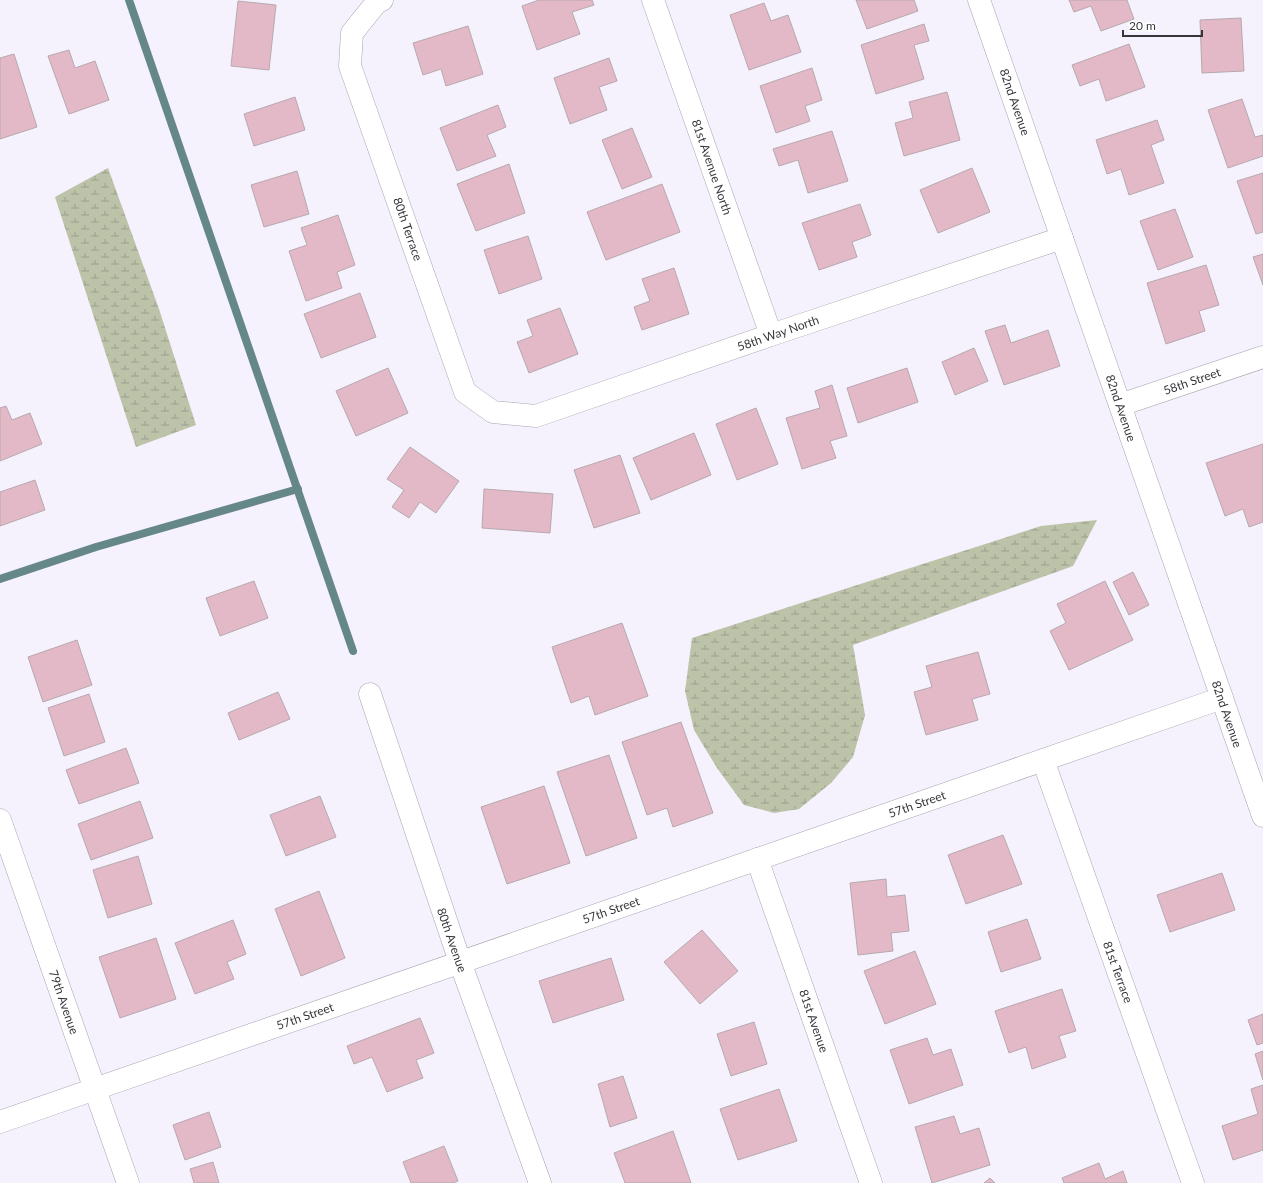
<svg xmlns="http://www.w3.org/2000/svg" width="1263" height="1183" font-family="Lato,sans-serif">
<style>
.wetland{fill:url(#wetland-marsh)}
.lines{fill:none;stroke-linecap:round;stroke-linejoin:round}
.stream{stroke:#658788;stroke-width:8}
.building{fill:#e3b8c7;stroke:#b7a9ae}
.street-casing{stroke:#a7a3af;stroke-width:23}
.secondary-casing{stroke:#a7a3af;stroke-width:23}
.street{stroke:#fff;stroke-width:22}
.secondary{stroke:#fff;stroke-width:22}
.labels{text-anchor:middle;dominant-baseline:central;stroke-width:3;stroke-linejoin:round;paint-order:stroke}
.street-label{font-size:12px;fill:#37353a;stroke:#fff}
</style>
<defs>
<pattern id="wetland-marsh" width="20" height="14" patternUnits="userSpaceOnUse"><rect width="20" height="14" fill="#bdc3a9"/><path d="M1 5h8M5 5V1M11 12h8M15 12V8" fill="none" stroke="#9a9f8b"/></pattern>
</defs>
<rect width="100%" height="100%" fill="#f5f1fd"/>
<g class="wetland">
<polygon points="108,168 159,309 196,425 136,447 55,197"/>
<polygon points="1097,520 1073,566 853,645 865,715 853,757 831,783 799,809 774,813 744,805 717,768 694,730 685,691 692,638 1041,526"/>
</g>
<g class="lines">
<g class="stream">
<polyline points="129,0 353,651"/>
<polyline points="0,579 96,547 298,489"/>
</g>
</g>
<g class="building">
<polygon points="539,0 592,0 594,5 572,12 580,34 537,50 522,6"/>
<polygon points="856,0 914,0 918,11 867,29"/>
<polygon points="1069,0 1127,0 1134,19 1101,31 1091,6 1074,12"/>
<polygon points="238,1 276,5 269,70 231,66"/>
<polygon points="764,3 771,21 788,15 801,52 749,70 730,15"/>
<polygon points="1241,18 1244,71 1202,73 1200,20"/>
<polygon points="924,24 929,41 914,45 924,79 876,94 861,45"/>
<polygon points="468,26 483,74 446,86 441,69 423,75 413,43"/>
<polygon points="1129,44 1145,87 1106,101 1099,79 1080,86 1072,65"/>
<polygon points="69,50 75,68 95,61 109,100 69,114 48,56"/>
<polygon points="14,54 37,127 0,139 0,58"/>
<polygon points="609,58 617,81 599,87 607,110 570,124 554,78"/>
<polygon points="812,68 822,100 805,106 810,121 776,133 760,86"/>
<polygon points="947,92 960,140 904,156 895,123 913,118 909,102"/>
<polygon points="295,97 305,130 254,146 244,114"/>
<polygon points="1242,99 1255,137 1263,135 1263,156 1228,168 1208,110"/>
<polygon points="498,105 506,127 487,135 496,156 457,171 440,128"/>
<polygon points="1157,120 1164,140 1151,145 1164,183 1129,195 1121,169 1107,174 1096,140"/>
<polygon points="632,128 652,177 622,189 602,140"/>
<polygon points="832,131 848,181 808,193 798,160 779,166 773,149"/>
<polygon points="509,164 525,213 476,231 457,184"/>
<polygon points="972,168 990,212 938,233 920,190"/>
<polygon points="297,171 309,214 264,227 251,185"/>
<polygon points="1263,173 1263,232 1256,234 1237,181"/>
<polygon points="662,184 680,232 606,260 587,212"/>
<polygon points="860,204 871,235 852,242 857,257 819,270 802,223"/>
<polygon points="1175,209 1193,257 1158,270 1140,221"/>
<polygon points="338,215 355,265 337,272 342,288 306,301 289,251 307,245 301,228"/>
<polygon points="528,236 542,279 499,294 484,250"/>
<polygon points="1263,254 1263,285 1253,257"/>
<polygon points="1206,265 1219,305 1199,311 1205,331 1166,344 1147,283"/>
<polygon points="674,268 689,314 642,330 634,307 650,301 642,279"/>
<polygon points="360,293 376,337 321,358 304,314"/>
<polygon points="560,308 578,354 529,373 517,342 533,336 527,320"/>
<polygon points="1005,325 1011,343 1048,330 1060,366 1004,385 985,331"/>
<polygon points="974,348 988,381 955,395 942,362"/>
<polygon points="388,368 408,413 356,436 336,391"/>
<polygon points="907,368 918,402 858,423 847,388"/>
<polygon points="832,385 847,436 830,441 836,458 802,469 786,418 820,408 815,391"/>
<polygon points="6,406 12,420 30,413 42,444 0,461 0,408"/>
<polygon points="756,408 778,464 737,480 716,424"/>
<polygon points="694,433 711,475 651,500 633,458"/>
<polygon points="1263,444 1263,522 1249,527 1243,509 1225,516 1206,463"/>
<polygon points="410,447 459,481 436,513 420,502 409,518 392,507 404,490 387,479"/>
<polygon points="620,455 640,513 594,528 574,470"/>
<polygon points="35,480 45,510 0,526 0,492"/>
<polygon points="484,489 553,494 550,533 482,528"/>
<polygon points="1133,572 1149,605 1129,615 1113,582"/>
<polygon points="254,581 268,618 220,636 206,598"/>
<polygon points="1105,581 1133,640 1069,670 1050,631 1066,623 1057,604"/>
<polygon points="622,623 648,696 595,715 589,696 571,703 552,647"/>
<polygon points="77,640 92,685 43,702 28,657"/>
<polygon points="978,652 990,694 972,699 978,720 926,735 914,692 932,687 926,666"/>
<polygon points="278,692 290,719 239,740 228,713"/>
<polygon points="89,694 105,742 64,756 48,708"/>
<polygon points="681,722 713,813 673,827 667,808 647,815 622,742"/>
<polygon points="126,748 139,783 79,804 66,770"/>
<polygon points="609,755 637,838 586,856 557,772"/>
<polygon points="544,786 570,863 507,884 481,807"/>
<polygon points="320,796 336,837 286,856 270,815"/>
<polygon points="140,801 153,838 91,860 78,824"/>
<polygon points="1003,835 1022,884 966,904 948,855"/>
<polygon points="138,856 152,904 108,918 93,870"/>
<polygon points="1222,873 1235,910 1170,932 1157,895"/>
<polygon points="886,879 887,897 905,895 909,931 891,933 893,951 858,955 850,883"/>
<polygon points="319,891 345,958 301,976 275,909"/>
<polygon points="1027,919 1041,959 1001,972 988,932"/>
<polygon points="233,920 246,954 227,962 234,979 195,994 175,943"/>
<polygon points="702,930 738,971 700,1004 664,962"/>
<polygon points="156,938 176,999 120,1018 99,957"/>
<polygon points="915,951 936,1004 885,1024 864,971"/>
<polygon points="611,958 624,1000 553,1023 539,981"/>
<polygon points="1062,989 1076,1031 1059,1036 1066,1057 1032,1069 1026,1047 1009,1053 995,1011"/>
<polygon points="1263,1014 1263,1043 1257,1045 1248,1020"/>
<polygon points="420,1018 434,1053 416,1060 423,1078 387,1092 372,1057 354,1064 347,1046"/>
<polygon points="754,1022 767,1064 731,1076 717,1034"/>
<polygon points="927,1038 933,1055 951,1049 963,1085 909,1104 890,1050"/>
<polygon points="1263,1051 1263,1080 1255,1054"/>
<polygon points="623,1076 637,1118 610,1127 598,1084"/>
<polygon points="1263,1085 1263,1150 1233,1160 1222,1126 1258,1114 1251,1089"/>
<polygon points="779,1089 797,1141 738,1160 720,1109"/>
<polygon points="209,1112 221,1147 185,1160 173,1125"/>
<polygon points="954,1116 960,1134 979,1128 990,1165 932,1183 915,1127"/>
<polygon points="673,1131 691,1183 625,1183 614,1153"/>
<polygon points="444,1146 458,1181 452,1183 411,1183 403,1162"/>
<polygon points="213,1162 219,1183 194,1183 190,1169"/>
<polygon points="1099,1163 1105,1179 1123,1171 1127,1183 1064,1183 1062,1178"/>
<polygon points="990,1178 995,1183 984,1183"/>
</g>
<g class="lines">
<defs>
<g id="street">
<polyline points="382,0 377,2 352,33 350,66 465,392 493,412 536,416 771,335 1062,238"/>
<polyline points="653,0 771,335"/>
<polyline points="370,694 460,962 540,1183"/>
<polyline points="1043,760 1193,1183"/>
<polyline points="0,820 128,1183"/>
<polyline points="757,859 871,1183"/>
<polyline points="0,1122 1222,698"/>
</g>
<g id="secondary">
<polyline points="979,0 1263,816"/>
<polyline points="1120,405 1263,357"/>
</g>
</defs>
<use href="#street" class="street-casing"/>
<use href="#secondary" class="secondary-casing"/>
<use href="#street" class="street"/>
<use href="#secondary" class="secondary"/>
</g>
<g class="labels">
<g class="street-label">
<text transform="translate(1015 102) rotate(71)">82nd Avenue</text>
<text transform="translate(712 167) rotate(71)">81st Avenue North</text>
<text transform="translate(408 229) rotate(71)">80th Terrace</text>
<text transform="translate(778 333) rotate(-19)">58th Way North</text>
<text transform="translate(1192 381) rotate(-19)">58th Street</text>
<text transform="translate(1121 408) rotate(71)">82nd Avenue</text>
<text transform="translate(1227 714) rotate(71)">82nd Avenue</text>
<text transform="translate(917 804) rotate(-19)">57th Street</text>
<text transform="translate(611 910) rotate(-19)">57th Street</text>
<text transform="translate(452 940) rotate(71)">80th Avenue</text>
<text transform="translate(1118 972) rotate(70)">81st Terrace</text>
<text transform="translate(64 1002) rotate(71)">79th Avenue</text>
<text transform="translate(305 1016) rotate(-19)">57th Street</text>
<text transform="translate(814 1021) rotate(71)">81st Avenue</text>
</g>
</g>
<path d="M1123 30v6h79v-6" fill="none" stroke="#37353a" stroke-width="2"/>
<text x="1129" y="30" font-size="12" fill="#37353a" stroke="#ffffff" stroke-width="3" paint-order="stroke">20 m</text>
</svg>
